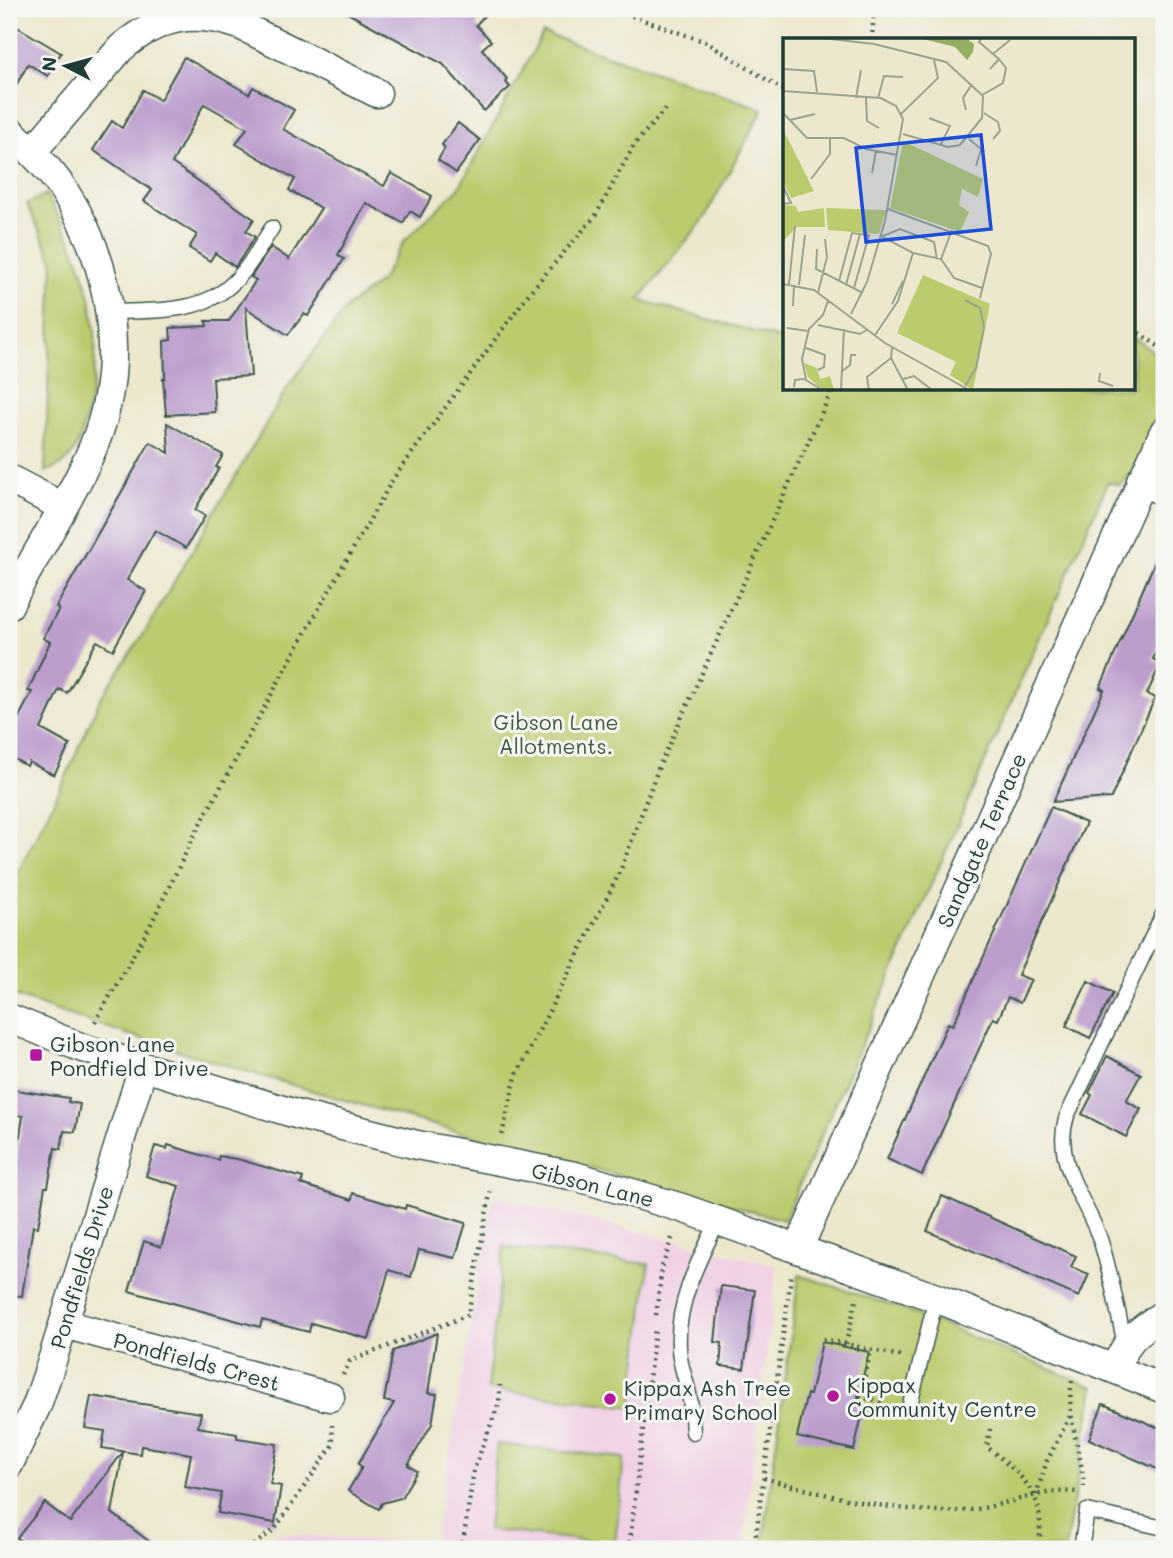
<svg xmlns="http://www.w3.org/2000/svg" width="1173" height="1558" font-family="Mali,sans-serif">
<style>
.built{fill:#f0d0e5}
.green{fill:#bbcb6e;stroke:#6d8451;stroke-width:2}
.building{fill:#bc9ecd}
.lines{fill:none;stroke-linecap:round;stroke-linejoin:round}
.service-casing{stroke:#3e564b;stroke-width:17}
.minor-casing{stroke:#3e564b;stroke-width:31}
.path{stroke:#3e564b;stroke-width:4.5;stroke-dasharray:2 5;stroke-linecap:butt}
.service{stroke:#fff;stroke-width:14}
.minor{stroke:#fff;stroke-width:28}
.poi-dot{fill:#b5179e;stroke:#f6f6f2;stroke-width:2.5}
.labels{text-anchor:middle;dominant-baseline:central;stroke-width:6;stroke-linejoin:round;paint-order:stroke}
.park-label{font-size:21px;fill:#3e5940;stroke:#f6f6f2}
.street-label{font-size:21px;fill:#1f3d34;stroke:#f6f6f2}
.poi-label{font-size:21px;fill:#1f3d34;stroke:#f6f6f2;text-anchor:start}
.inset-road{fill:none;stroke:#9ba390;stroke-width:2}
.view{fill:#1d4ed8;fill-opacity:0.15;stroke:#1d4ed8;stroke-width:3.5}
.inset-edge{fill:none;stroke:#1f3d34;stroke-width:3.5}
</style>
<rect width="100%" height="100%" fill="#f6f6f2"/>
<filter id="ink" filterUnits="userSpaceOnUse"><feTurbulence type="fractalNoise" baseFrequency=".0143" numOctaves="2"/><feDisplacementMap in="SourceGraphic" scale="14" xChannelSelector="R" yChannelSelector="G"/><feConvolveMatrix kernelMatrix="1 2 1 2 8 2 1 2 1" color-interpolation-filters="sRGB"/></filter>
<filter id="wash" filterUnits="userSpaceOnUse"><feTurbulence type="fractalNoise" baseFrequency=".00686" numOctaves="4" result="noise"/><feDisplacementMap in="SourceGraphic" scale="28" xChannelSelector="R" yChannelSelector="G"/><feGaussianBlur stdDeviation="1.57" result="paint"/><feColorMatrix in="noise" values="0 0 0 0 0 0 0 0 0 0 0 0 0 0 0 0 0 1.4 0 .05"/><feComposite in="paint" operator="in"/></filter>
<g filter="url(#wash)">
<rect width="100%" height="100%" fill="#ede7ce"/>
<polygon class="built" points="493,1196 777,1266 742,1549 276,1549 277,1533 434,1546"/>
<g class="green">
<path d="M543,33L763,109L704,219L639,300L784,340L785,388H1133V337L1151,350L1164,369V405L1133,473L1121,485L1108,482L784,1220C524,1149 262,1084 9,994V890L66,777L100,699L146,630L287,388L347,307L381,281L404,241L459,188Z"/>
<path d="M46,194C62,223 77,250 86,282C99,327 98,375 85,420C82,433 78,449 68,459C62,466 54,469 45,472L53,260L27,204Z"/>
<polygon points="504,1247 649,1264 632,1407 487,1389"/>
<polygon points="799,1275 906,1310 1094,1387 1065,1549 762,1549"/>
<polygon points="497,1444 624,1458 615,1544 488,1530"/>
</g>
<g id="blocks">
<g class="building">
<polygon points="340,9 490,9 476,25 491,41 482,49 507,79 505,81 510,87 484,111 443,64"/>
<polygon points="9,22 61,53 48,76 28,64 9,98"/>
<polygon points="184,57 249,94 253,87 294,110 283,129 384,186 391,173 432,196 420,217 410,211 403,223 366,203 338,255 344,259 308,316 304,314 288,335 246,308 251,376 213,378 215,412 166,415 163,378 165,378 164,341 171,340 170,328 207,326 206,321 229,321 256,280 251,277 271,247 289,259 321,208 289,190 295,179 236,144 247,128 204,104 172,163 254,219 246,231 255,237 235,267 215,253 210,261 189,248 197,235 144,201 152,190 93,150 112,121 122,128 143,90 160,100"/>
<polygon points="458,123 480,140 456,173 438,160 445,148 442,145"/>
<polygon points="167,423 223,455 216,467 219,468 195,510 205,516 186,548 155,530 127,580 146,591 113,650 97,641 67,693 59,689 41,729 70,745 54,775 29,762 27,766 9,756 9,736 32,692 28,691 50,642 43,638 59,609 56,607 68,586 150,442 169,453"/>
<polygon points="1164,541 1164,635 1153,659 1161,663 1147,694 1155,698 1111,798 1053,802 1104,690 1100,688"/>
<polygon points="1051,807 1086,823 1018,975 1031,980 1020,1003 1008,997 998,1020 993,1018 922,1175 887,1159 948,1023 953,1025"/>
<polygon points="1088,981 1113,993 1090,1038 1066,1026"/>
<polygon points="1107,1056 1141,1074 1126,1101 1141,1109 1126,1137 1082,1114 1092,1095 1089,1093"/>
<polygon points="9,1089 69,1098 68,1102 80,1104 75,1132 64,1131 61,1149 55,1148 48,1187 45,1187 38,1227 33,1226 22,1296 9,1295 9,1204 23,1116 9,1114"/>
<polygon points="168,1145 218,1160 219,1156 241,1160 303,1178 301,1184 304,1185 352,1200 353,1193 405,1209 406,1205 466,1223 455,1258 419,1250 411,1277 389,1270 369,1339 311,1323 309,1332 262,1320 260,1327 129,1291 144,1241 161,1247 179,1186 146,1176 155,1146 167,1149"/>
<polygon points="942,1196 1076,1256 1071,1267 1089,1274 1079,1297 927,1231"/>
<polygon points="721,1286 755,1290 744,1369 720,1366 722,1343 715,1342"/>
<polygon points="437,1333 428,1393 437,1394 432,1424 408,1465 417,1471 401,1498 382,1503 379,1509 348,1491 362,1467 358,1464 394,1403 384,1401 393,1351"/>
<polygon points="822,1342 869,1352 856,1405 864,1407 854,1450 797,1437 807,1394 810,1395"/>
<polygon points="91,1396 201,1413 198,1427 237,1434 237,1438 277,1444 270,1484 281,1486 275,1523 218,1513 221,1493 185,1487 191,1454 141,1446 140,1454 102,1448 105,1431 85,1428"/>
<polygon points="1103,1404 1164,1430 1164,1472 1089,1439"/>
<polygon points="123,1452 112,1513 159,1549 32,1549 17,1538 45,1503 70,1522"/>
</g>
</g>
</g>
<g filter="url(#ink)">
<use href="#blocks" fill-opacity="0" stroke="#3e564b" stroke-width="2"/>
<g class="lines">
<defs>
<g id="service">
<path d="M110,312C153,310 201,315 234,282C250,267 260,246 272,228"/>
<path d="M1125,1344C1117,1310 1111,1272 1100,1239C1085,1198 1052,1161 1067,1116L1164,912"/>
<polyline points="909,1409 936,1298"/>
<path d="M693,1432C692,1419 692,1407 689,1394C686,1378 679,1364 679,1347C676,1302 700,1258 719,1219"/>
<polyline points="1081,1549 1087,1511 1164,1528"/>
</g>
<g id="minor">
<path d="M9,130C28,148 48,167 63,189C112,263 128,361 94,445C71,500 36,552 9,605"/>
<path d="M32,152L121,48C159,16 192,9 240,25L377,93"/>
<polyline points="9,479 63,507"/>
<polyline points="1141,480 1164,492"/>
<polyline points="9,1018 80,1047 299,1115 417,1145 575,1176 682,1208 936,1298 1164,1389"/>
<polyline points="798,1249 1164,432"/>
<polyline points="64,1324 330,1397"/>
<path d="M1115,1369C1128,1337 1136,1333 1164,1314"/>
<polyline points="9,1464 37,1405 51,1364 143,1067"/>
</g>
</defs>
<use href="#service" class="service-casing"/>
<use href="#minor" class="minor-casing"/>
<g class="path">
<polyline points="612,9 706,42 785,91"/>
<polyline points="872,40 874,9"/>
<polyline points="1133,329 1164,350"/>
<polyline points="95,1022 150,926 196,832 305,633 393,479 530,292 596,215 634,145 667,107"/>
<polyline points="502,1135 516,1076 620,872 658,769 833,388"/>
<polyline points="656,1315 662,1267 673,1235"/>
<polyline points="823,1339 900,1356"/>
<polyline points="846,1344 856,1300"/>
<polyline points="343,1375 350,1361 468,1315 491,1188"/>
<path d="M1072,1381C1065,1418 1083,1453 1084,1490"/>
<polyline points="859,1397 884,1402"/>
<polyline points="860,1397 871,1349"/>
<path d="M990,1429L987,1447C1027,1480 1047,1495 1038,1549"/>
<path d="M764,1478C828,1496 893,1513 960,1511C1000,1509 1037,1488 1077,1492"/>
<polyline points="1036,1495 1047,1461 1070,1416"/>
<polyline points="248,1549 274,1530 333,1445 332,1425"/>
<polyline points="462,1549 474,1469 499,1403 500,1385"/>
<polyline points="629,1549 655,1328"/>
<polyline points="754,1549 791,1276"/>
</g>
<use href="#service" class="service"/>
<use href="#minor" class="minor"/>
</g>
</g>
<g class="poi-dot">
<rect x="29" y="1048" width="14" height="14" rx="3.5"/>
<circle cx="833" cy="1396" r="7"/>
<circle cx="610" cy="1399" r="7"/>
</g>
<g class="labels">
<g class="park-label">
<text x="556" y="721">Gibson Lane<tspan x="556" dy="24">Allotments.</tspan></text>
</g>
<g class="street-label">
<text transform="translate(981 840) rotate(-66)">Sandgate Terrace</text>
<text transform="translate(593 1184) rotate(14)">Gibson Lane</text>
<text transform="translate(81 1267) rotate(-73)">Pondfields Drive</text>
<text transform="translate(197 1361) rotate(15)">Pondfields Crest</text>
</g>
<g class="poi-label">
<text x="50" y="1043">Gibson Lane<tspan x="50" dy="24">Pondfield Drive</tspan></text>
<text x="847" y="1384">Kippax<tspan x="847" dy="24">Community Centre</tspan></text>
<text x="624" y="1387">Kippax Ash Tree<tspan x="624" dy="24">Primary School</tspan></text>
</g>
</g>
<g transform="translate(783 38)">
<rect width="352" height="352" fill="#ede7ce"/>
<path d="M0,91L31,153L8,160L0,143ZM120,103L200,141L195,159L179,151L176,167L186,174L177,194L107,170ZM0,167L13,168L15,174L41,170L42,189H14L0,203ZM43,170L103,172L96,196L45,192ZM140,237L207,266L190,352L167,337L173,324L114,295ZM21,325L34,330L37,341L47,338L51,352H39L25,339Z" fill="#bbcb6e"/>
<path d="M136,0H183L191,6L190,14L184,22L172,9Z" fill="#94af61"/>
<path class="inset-road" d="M39,0L91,6L163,24L200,58L199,80L177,107L165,109L120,96M199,0L196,4L216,21L207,31M210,16L227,2M0,31L31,33L34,54M0,53L98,60L113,68L120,81L102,183L84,244L68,276M199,57L220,45L223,30L216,21M73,60L78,32M83,60L84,83L96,90M95,60L101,38L120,39M183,72L180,60L189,46M0,75L24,100H61L83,111L114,117M201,75L215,84L217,93L210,101M118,76L155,40L151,22M146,80L167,88L158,106M7,82L32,76M186,101L198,111L193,128M89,135L93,113M28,141L47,116V100M0,148L8,165L0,166M105,171L205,208L208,216L197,260M98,198L130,215L158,221M100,198L117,191L151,204L154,221M34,211L33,231L80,255M158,221L171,240L199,250M158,221L169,192M56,243L69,195L86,197L71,250M0,246L31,252L102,305L186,352M6,246L12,188M16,247L22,197M63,247L77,196M35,255L44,219L42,201M182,262L197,270L201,289L193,330L182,348M109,266L120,243M10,268L11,247M35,287L77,296L84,292M4,290L25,293M92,297L115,263L130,215M109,309L108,320L125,352M23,310L42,317L41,329L35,332M58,334L67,327L68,317H73M317,335L316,343L330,348M23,341L19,321L26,291L40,277L45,263M120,341L131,338L149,352M11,349L12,342L21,341L36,350M58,352L61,291M86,352L84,339L108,320"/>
<path class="view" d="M198,97L208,191L83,204L73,110Z"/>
<rect width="352" height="352" class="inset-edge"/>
</g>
<rect width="1173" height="1558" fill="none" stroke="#f6f6f2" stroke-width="35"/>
<g transform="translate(66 66) rotate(276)" stroke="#f6f6f2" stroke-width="5" paint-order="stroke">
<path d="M0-5L12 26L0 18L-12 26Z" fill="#1f3d34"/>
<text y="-10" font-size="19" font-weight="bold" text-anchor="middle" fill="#1f3d34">N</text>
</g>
</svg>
